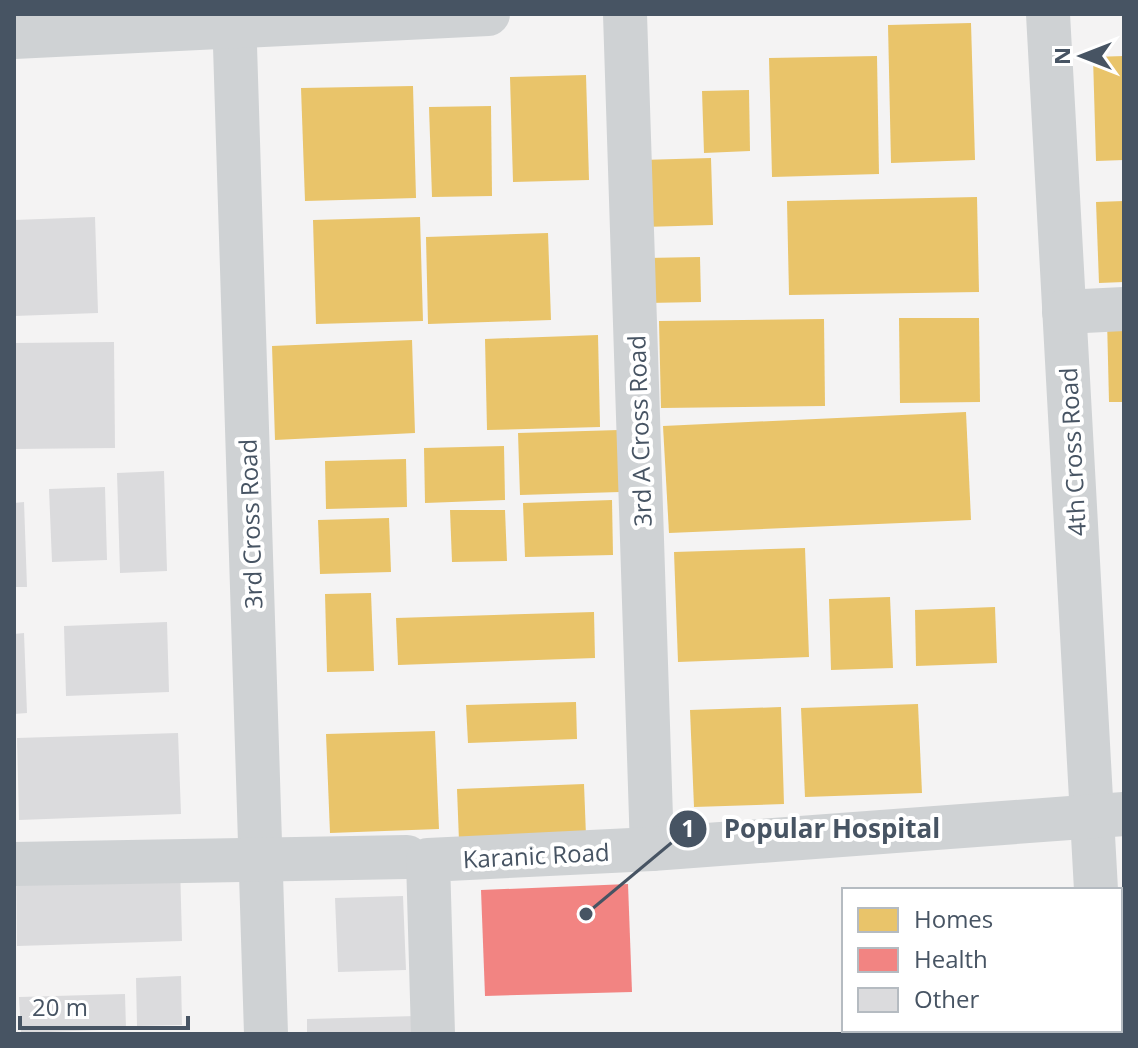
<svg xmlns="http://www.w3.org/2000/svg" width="1138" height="1048" font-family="'Open Sans',sans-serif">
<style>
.homes{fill:#e9c46a}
.health{fill:#f28482}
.building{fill:#dbdbdd}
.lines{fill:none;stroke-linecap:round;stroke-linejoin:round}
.minor{stroke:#cfd2d4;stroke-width:44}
.labels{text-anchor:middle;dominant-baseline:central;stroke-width:8;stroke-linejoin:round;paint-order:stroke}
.street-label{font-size:24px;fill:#475463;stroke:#fff}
.leader{fill:none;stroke:#475463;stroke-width:3}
.callout-dot{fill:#475463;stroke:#fff;stroke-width:3}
.mark-label{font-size:24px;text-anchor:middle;font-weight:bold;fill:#fff}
.callout-label{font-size:26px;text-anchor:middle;font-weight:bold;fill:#475463;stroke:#fff;stroke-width:8;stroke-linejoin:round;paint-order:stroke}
</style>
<rect width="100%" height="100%" fill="#f4f3f3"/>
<g class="homes">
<polygon points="971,23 975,160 891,163 888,25"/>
<polygon points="877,56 879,174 772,177 769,58"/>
<polygon points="1124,56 1124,160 1096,161 1093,57"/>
<polygon points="586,75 589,180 513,182 510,77"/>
<polygon points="413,86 416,198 305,201 301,88"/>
<polygon points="749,90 750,151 704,153 702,91"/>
<polygon points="491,106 492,196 432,197 429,107"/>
<polygon points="711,158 713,225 643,227 641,160"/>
<polygon points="977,197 979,292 789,295 787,201"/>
<polygon points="1124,201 1124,282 1099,283 1096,202"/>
<polygon points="420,217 423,321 316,324 313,220"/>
<polygon points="548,233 551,320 428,324 426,237"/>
<polygon points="700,257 701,302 647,303 646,258"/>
<polygon points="899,318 979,318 980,402 900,403"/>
<polygon points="824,319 825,406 661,408 659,321"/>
<polygon points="1107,319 1124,319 1124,402 1109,402"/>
<polygon points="598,335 600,427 487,430 485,339"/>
<polygon points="412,340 415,433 275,440 272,346"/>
<polygon points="966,412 971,520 669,533 663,426"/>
<polygon points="619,430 620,492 520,495 518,433"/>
<polygon points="504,446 505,500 425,503 424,448"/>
<polygon points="406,459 407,507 326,509 325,461"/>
<polygon points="612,500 613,555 525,557 523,503"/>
<polygon points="450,510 505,510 507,561 452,562"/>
<polygon points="389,518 391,572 320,574 318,520"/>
<polygon points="805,548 809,657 678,662 674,552"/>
<polygon points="371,593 374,671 327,672 325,594"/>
<polygon points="890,597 893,668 831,670 829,599"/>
<polygon points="995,607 997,663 916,666 915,610"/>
<polygon points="594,612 595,658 398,665 396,618"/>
<polygon points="576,702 577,739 468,743 466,705"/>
<polygon points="918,704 922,793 805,797 801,708"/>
<polygon points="781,707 784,804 694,807 690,710"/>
<polygon points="435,731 439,829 330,833 326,734"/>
<polygon points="584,784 586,836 459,841 457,789"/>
</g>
<polygon class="health" points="628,884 632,992 485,996 481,890"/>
<g class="building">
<polygon points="95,217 98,313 14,316 14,220"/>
<polygon points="114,342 115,448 14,449 14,343"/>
<polygon points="164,471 167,571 120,573 117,473"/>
<polygon points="105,487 107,560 52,562 49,489"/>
<polygon points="24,502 27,587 14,587 14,503"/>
<polygon points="167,622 169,692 66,696 64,626"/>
<polygon points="24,633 27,713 14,714 14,634"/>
<polygon points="178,733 181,814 19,820 17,738"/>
<polygon points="180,864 182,941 17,946 16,869"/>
<polygon points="403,896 406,970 338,972 335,898"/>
<polygon points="181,976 182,1025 137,1026 136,978"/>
<polygon points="125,994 126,1029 21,1033 19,997"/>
<polygon points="416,1016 417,1034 307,1034 307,1019"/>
</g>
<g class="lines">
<g class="minor">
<polyline points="234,14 266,1034"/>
<polyline points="625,14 652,849"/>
<polyline points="1048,14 1096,890"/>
<polyline points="14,37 488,14"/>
<polyline points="1064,312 1124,309"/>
<polyline points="14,864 407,857"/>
<polyline points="1104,1030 1104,1034"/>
<polyline points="433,1034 428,860 652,849 1124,814"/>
</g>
</g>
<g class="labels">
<g class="street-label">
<text transform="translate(639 431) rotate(-92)">3rd A Cross Road</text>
<text transform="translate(1072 452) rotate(-93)">4th Cross Road</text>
<text transform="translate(250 524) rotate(-92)">3rd Cross Road</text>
<text transform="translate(536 855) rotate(-3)">Karanic Road</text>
</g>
</g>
<path class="leader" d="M586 914L688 829"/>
<g class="callout-dot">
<circle cx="586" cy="914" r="8"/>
<circle cx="688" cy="829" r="20"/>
</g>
<g class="mark-label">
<text x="688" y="837">1</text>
</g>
<g class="callout-label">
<text x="832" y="838">Popular Hospital</text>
</g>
<rect width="1138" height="1048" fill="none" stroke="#475463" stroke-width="32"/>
<rect x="842" y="888" width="280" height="144" fill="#ffffff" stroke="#b5bbc1" stroke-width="2"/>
<rect x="858" y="908" width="40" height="24" fill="#e9c46a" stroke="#b5bbc1" stroke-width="2"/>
<text x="914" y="928" font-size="24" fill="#475463">Homes</text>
<rect x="858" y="948" width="40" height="24" fill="#f28482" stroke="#b5bbc1" stroke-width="2"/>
<text x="914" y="968" font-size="24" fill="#475463">Health</text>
<rect x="858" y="988" width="40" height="24" fill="#dbdbdd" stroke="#b5bbc1" stroke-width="2"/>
<text x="914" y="1008" font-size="24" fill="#475463">Other</text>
<g transform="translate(1082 56) rotate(270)" stroke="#ffffff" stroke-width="6" paint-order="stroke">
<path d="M0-6L14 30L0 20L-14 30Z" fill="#475463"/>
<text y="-12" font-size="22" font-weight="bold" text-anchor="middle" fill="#475463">N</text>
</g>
<path d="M20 1016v12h168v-12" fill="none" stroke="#475463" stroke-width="4"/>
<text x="32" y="1016" font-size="24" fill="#475463" stroke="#ffffff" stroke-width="6" paint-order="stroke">20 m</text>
</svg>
